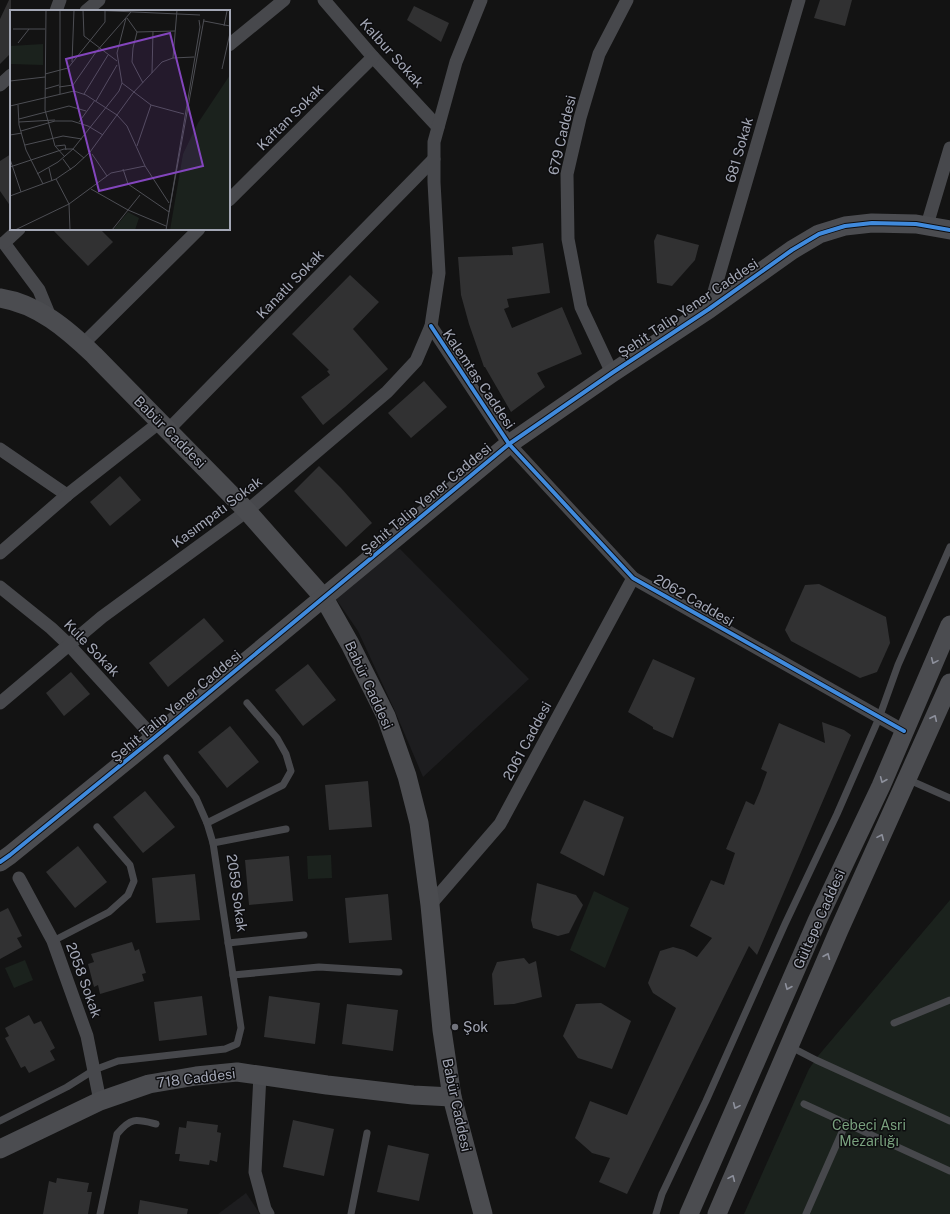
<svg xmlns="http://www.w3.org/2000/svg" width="950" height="1214" font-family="'Public Sans',sans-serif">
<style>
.built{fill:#1d1d1f}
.green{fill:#1b221d}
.building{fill:#313132}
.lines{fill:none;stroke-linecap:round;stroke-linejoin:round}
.lane{stroke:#47484c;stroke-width:7}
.street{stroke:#47484c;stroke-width:13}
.secondary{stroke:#4b4c50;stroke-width:19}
.cycleway-casing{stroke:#0d0d0f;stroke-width:6}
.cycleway{stroke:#408adc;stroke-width:4}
.oneway{stroke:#8d909c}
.poi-dot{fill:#71737c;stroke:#0d0d0f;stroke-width:1.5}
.labels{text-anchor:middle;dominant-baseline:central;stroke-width:3;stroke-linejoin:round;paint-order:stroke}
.street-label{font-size:14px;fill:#a3a7b5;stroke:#0d0d0f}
.poi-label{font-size:14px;fill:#a3a7b5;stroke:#0d0d0f;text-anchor:start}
.park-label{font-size:14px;fill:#79a17e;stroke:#0d0d0f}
.inset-road{fill:none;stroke:#4d4e54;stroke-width:1}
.view{fill:#8345bd;fill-opacity:0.15;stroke:#8345bd;stroke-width:2}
.inset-edge{fill:none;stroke:#a3a7b5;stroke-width:2}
</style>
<rect width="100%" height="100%" fill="#131313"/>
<g class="built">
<polygon points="400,549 529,679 423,777 394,709 358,631 336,599 391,551"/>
<polygon points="246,1193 260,1214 218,1214"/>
</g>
<g class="green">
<polygon points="331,855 332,878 308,879 307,856"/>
<polygon points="594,891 629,908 605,968 570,950"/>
<polygon points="950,900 950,1214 744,1214 809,1069 818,1056"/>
<polygon points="25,960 33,980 14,988 5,968"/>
</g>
<g class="building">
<polygon points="9,0 11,0 11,53 0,64 0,19"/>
<polygon points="820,0 852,0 845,26 814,18"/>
<polygon points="414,6 449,23 441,42 407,20"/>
<polygon points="11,154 11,207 0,191 0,161"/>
<polygon points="52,229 100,229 113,242 88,266"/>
<polygon points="657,234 699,245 695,260 672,286 657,283 654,241"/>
<polygon points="543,243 550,293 507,299 509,307 504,309 512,328 562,307 582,354 537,373 545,387 511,412 485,367 484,367 469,324 461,295 458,257 513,255 512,247"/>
<polygon points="350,275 379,302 353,329 388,369 345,407 323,425 301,397 330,375 327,371 329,370 292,334"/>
<polygon points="424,381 447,407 411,438 388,413"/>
<polygon points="319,466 341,488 372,523 346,547 294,491"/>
<polygon points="120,476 141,500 110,526 90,502"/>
<polygon points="819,584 886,617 890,643 877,672 860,678 791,641 785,630 805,585"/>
<polygon points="204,618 224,641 168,687 149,663"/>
<polygon points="653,659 695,678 673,738 653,729 653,727 628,712"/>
<polygon points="308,664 336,700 303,726 275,690"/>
<polygon points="71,672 90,694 64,716 46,693"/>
<polygon points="822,722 844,730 851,735 757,955 749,946 627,1194 599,1182 610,1158 592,1153 575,1138 590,1101 627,1115 676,1008 653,993 648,983 660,951 673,947 684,950 697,957 712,938 690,926 711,880 724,885 735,853 726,849 746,801 754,805 760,791 767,772 761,769 779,723 825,743"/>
<polygon points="230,726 259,762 227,788 198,752"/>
<polygon points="368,781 372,827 329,830 325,785"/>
<polygon points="145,791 175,827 143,853 113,817"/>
<polygon points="584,800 624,817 604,876 560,853"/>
<polygon points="78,846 107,882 75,908 46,872"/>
<polygon points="289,856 293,901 249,905 245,860"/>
<polygon points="195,874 200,920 156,923 152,878"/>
<polygon points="537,883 576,895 583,905 569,933 558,936 533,928 531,920"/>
<polygon points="388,894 392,940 349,943 345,898"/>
<polygon points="8,908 22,936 17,938 22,947 0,959 0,912"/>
<polygon points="132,942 135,951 139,949 146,973 142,974 144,981 100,994 98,985 94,987 88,964 94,962 91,954"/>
<polygon points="524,958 529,964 536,961 542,997 514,1004 494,1005 492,974 497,962"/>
<polygon points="202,996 207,1035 159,1041 154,1002"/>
<polygon points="269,996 320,1003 315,1044 264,1037"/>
<polygon points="601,1003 631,1021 612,1069 578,1058 563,1036 576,1004"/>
<polygon points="347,1004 398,1010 393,1051 342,1044"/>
<polygon points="29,1015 34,1024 41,1021 55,1048 50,1051 55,1060 29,1073 25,1066 21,1068 5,1038 9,1036 5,1028"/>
<polygon points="293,1120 334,1129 324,1176 283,1167"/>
<polygon points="187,1121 218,1125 217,1132 221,1133 217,1162 210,1160 209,1165 179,1161 180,1154 175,1154 179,1127 186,1128"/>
<polygon points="388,1145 429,1154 419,1201 377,1192"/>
<polygon points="57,1178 89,1183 87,1192 92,1192 88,1214 43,1214 49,1181 56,1183"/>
<polygon points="140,1200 188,1209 187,1214 138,1214"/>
</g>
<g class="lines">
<g class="lane">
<polyline points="907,779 950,798"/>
<polyline points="207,823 283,785 291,771 286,754 277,738 247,703"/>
<polyline points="213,843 286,829"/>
<polyline points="53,941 109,912 128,895 134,881 130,865 97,827"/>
<polyline points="228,943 304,935"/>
<polyline points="233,975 319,967 399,972"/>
<polyline points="894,1023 950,1000"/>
<polyline points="791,1047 816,1060 950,1121"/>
<polyline points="804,1104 950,1171"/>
<polyline points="0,1121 67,1087 94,1070 118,1061 225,1049 237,1044 241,1028 213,843 207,823 196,798 167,758"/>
<path d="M100,1214L117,1134C131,1117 136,1119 156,1124"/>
<polyline points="351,1214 367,1133"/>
<polyline points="656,1214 662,1194 706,1101 785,924 837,814 879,718 898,665 950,547"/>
<polyline points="806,1214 846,1123"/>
</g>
<g class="street">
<polyline points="324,0 373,57 438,127"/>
<polyline points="56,11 60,0"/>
<polyline points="86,11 99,0"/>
<polyline points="229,45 284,0"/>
<polyline points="0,85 11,75"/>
<polyline points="229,200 373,57"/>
<polyline points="927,225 950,148"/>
<polyline points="4,243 39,290 51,319"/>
<polyline points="4,243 19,229"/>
<polyline points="709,309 799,0"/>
<polyline points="431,326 509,444 633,578 904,731"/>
<polyline points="83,344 199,229"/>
<polyline points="612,373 581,307 568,239 567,174 580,118 599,54 627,0"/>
<polyline points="168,430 434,159"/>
<polyline points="0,449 67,495"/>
<polyline points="0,553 67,495 160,422"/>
<polyline points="0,587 51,628 69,645 154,738"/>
<polyline points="0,703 102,617 247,511 387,392 416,361 431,326 439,273 434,182 434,142 456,62 481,0"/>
<polyline points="19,878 53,941 87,1036 100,1101"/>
<polyline points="430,905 500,824 633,578"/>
<polyline points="260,1075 255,1172 265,1209 268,1214"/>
</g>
<g class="secondary">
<path d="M0,298C38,304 67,329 94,355L247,511L324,598L350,644L386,716L407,776L419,823L430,905L442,1030L452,1097L483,1214"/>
<polyline points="0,862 10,855 154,738 509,444 612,373 709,309 792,250 819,234 845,226 872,223 916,224 950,230"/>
<polyline points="0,1149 100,1101 149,1084 196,1076 237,1072 327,1085 413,1095 452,1097"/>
<polyline points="689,1214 817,921 881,786 950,625"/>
<polyline points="717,1214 839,930 950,683"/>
</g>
<defs>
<g id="cycleway">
<polyline points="431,326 509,444 633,578 904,731"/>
<polyline points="0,862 10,855 154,738 509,444 612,373 709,309 792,250 819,234 845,226 872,223 916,224 950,230"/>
</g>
</defs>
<use href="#cycleway" class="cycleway-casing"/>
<use href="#cycleway" class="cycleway"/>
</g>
<defs><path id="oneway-chevron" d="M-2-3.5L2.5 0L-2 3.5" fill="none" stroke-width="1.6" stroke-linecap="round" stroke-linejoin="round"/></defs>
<g class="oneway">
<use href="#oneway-chevron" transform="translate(934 661) rotate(114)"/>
<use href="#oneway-chevron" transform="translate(934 718) rotate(-65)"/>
<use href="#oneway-chevron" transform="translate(883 780) rotate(113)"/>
<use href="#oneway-chevron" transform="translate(881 837) rotate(-66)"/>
<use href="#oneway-chevron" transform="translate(827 956) rotate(-67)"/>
<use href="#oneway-chevron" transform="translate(788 987) rotate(113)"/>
<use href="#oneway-chevron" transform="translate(736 1106) rotate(114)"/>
<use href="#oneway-chevron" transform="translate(732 1178) rotate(-66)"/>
</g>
<circle class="poi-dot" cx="455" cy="1027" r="4"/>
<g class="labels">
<g class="street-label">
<text transform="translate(392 53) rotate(48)">Kalbur Sokak</text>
<text transform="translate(290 117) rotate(-45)">Kaftan Sokak</text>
<text transform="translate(562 135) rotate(-77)">679 Caddesi</text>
<text transform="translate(739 150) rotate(-74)">681 Sokak</text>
<text transform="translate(290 284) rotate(-46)">Kanatlı Sokak</text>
<text transform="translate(688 308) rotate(-34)">Şehit Talip Yener Caddesi</text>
<text transform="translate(479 379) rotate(56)">Kalemtaş Caddesi</text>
<text transform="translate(170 432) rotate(45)">Babür Caddesi</text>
<text transform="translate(426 499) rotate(-40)">Şehit Talip Yener Caddesi</text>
<text transform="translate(217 512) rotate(-37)">Kasımpatı Sokak</text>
<text transform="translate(694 600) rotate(30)">2062 Caddesi</text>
<text transform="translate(92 648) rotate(46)">Kule Sokak</text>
<text transform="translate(369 685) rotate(65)">Babür Caddesi</text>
<text transform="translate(176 706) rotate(-40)">Şehit Talip Yener Caddesi</text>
<text transform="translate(527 741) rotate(-62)">2061 Caddesi</text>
<text transform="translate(237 893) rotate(82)">2059 Sokak</text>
<text transform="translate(819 919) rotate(-66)">Gültepe Caddesi</text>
<text transform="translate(84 980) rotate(70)">2058 Sokak</text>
<text transform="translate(196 1078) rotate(-7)">718 Caddesi</text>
<text transform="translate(457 1105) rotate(78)">Babür Caddesi</text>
</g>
<g class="poi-label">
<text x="463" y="1027">Şok</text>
</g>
<g class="park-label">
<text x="869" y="1125">Cebeci Asri<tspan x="869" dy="16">Mezarlığı</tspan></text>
</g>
</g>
<g transform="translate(10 10)">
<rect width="220" height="220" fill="#131313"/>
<path d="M33,34V55L0,54V36ZM220,65V220H160L173,144L188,113ZM118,202L129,208L125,220H103Z" fill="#1b221d"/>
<path class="inset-road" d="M36,0L35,100L45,136L55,147M73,0L74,26L107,51M81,0L190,5M117,8L127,22M194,11L220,16M214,16L217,1M3,19H35M127,22L123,38L122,52L133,73M127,22L165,21M8,33L19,19M163,48L167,0M62,52L64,0M212,59L220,23M142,63L143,21M35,64L58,58L95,12V1M0,71L35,67M112,73L141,95L174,104M63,75L86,42L121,2M49,77L63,75M35,79L49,75M50,84V0M74,84L98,45M86,91L107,55M8,95L9,115L16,140L33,174M0,96L64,81L76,85L107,105L117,116L135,156L159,193M9,109L59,96L76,101M9,112L45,110M69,112L85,90M11,121L45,111H62L78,116L93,125M0,125L12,123M15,135L53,126L72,129M46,136L55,135L56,140M127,136L141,95M82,144L97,166M0,149L11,182M53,149L61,160M0,157L54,139H63L74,148M39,158L42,171M113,159L118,174L159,202M27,164L48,152L63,139L109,81L112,73L107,43L116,8M46,169L59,194L60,220M81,179L118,200L156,216M0,186L46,169L65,156L80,142L123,83L152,52L163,48L184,47M159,202L194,9M5,220L59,194L101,163L135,156M102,220L130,185M156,220L190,17L189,10"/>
<path class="view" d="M160,23L193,156L89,181L56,49Z"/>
<rect width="220" height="220" class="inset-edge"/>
</g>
</svg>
